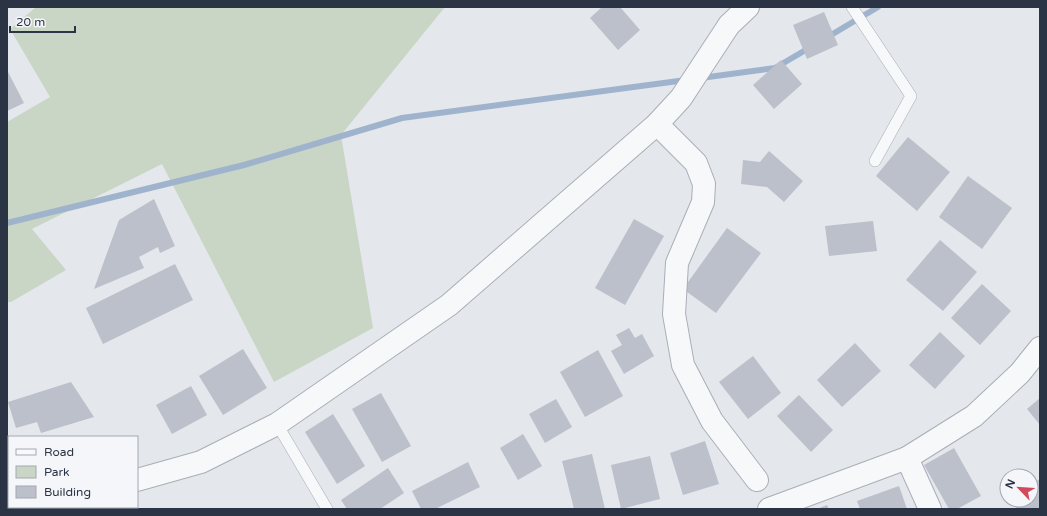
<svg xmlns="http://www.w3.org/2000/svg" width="1047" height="516" font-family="'Varela Round',sans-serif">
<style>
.green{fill:#c9d6c5}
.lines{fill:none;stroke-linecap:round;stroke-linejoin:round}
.stream{stroke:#9fb4cc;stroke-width:6}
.building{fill:#bbc0ca}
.lane-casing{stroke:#a9aeb7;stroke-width:12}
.street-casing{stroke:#a9aeb7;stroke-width:24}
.lane{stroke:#f7f8fa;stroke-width:11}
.street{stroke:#f7f8fa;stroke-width:22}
</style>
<rect width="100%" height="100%" fill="#e4e7ec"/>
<polygon class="green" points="36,7 445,7 341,135 373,328 274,382 162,164 32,229 66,270 11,302 7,302 7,122 50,97 10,29"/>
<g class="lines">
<g class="stream">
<polyline points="826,38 878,7"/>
<polyline points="701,78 775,68 809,48"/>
<polyline points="7,223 244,165 402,118 686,80"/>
</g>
</g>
<g class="building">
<polygon points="602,7 620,7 640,30 618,50 590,18"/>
<polygon points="824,12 838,45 807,59 793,25"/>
<polygon points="781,60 802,84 774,109 753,85"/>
<polygon points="7,70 24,103 7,111"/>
<polygon points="908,137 950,172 917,211 876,176"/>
<polygon points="769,151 803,181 784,202 767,187 741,184 743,160 760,162"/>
<polygon points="968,176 1012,208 982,249 939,217"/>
<polygon points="154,199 175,246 160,253 158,247 139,257 144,268 94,289 119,220"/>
<polygon points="634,219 664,236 625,305 595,288"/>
<polygon points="873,221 877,251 829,256 825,226"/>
<polygon points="727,228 761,253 716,313 683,289"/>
<polygon points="940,240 977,272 943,311 906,280"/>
<polygon points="175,264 193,300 103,344 86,308"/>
<polygon points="982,284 1011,311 980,345 951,318"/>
<polygon points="629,328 635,338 642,334 654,356 624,374 611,351 622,345 616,335"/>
<polygon points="940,332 965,356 935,389 909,365"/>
<polygon points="855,343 881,371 842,407 817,380"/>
<polygon points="243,349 267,388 223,415 199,376"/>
<polygon points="598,350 623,396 585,417 560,372"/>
<polygon points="753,356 781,393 748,419 719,382"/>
<polygon points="71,382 94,417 41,433 37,422 16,428 8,402"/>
<polygon points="191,386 207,415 172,434 156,405"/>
<polygon points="381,393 411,446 382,462 352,409"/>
<polygon points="799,395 833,430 811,452 777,416"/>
<polygon points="1040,398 1040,425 1027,409"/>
<polygon points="556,399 572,427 545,443 529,414"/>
<polygon points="333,414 365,466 337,484 305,432"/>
<polygon points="523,434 542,466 518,480 500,448"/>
<polygon points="705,441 719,484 683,495 670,453"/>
<polygon points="954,448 981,496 957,509 949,509 924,465"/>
<polygon points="592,454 605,509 574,509 562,461"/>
<polygon points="650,456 660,499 621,509 611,465"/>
<polygon points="468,462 480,487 435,509 421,509 412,491"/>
<polygon points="388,468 404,493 380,509 347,509 341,500"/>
<polygon points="1040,479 1040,509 1017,509 1012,500 1031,500 1031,484"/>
<polygon points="899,486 907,509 860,509 857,501"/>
<polygon points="827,505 829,509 817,509"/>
</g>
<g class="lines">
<defs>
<g id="lane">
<polyline points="852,7 911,96 875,161"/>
<polyline points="277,424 327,509"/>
</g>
<g id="street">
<polyline points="657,124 696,163 704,184 703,202 677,263 674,314 683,365 712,421 757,480"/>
<polyline points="907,458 930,509"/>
<polyline points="137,480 201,462 277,424 449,305 657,124 681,98 729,25 748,7"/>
<polyline points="30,509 37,507"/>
<polyline points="769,509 907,458 974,416 1020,373 1040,348"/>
</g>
</defs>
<use href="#lane" class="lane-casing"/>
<use href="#street" class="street-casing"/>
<use href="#lane" class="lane"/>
<use href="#street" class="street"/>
</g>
<rect width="1047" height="516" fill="none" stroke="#2b3445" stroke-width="16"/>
<rect x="8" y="436" width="130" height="72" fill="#f4f6f9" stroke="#a4a8b1"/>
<rect x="16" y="449" width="20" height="6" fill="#f7f8fa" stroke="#a4a8b1"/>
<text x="44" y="456" font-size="12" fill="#2b3445">Road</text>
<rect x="16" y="466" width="20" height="12" fill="#c9d6c5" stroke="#a4a8b1"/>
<text x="44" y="476" font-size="12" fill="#2b3445">Park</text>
<rect x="16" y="486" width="20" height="12" fill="#bbc0ca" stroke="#a4a8b1"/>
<text x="44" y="496" font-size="12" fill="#2b3445">Building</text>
<g transform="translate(1019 488) rotate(295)"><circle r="19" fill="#f4f6f9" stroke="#a4a8b1"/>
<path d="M0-3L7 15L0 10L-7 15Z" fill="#d1495b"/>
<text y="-6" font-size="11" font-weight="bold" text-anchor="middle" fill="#2b3445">N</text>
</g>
<path d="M10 26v6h65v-6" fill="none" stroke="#2b3445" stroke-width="2"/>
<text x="16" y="26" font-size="12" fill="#2b3445" stroke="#f4f6f9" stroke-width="3" paint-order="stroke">20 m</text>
</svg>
